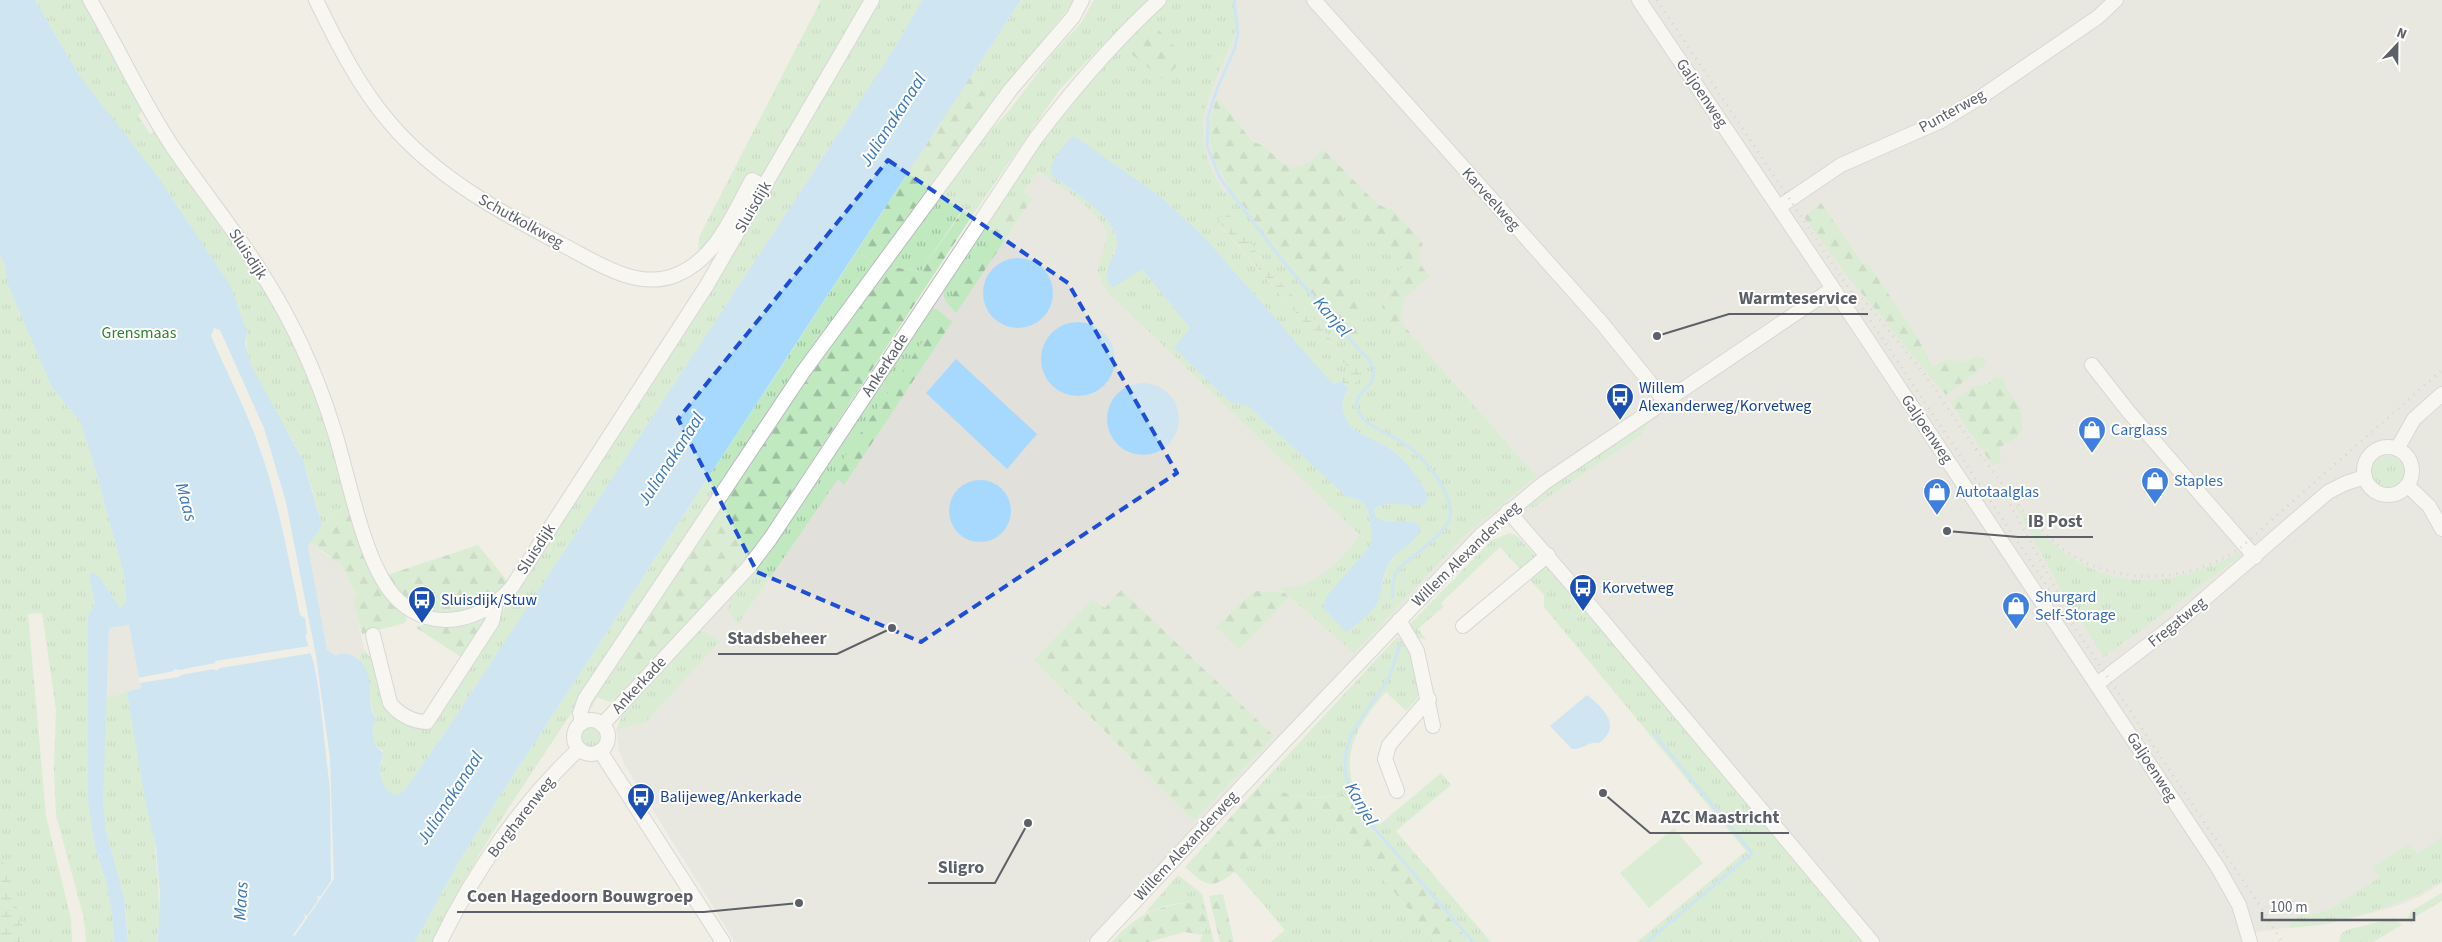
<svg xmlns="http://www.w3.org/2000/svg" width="2442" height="942" font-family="'Source Sans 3',sans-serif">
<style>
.industrial{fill:#e1e0da}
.grass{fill:url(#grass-tufts);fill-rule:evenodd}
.forest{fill:url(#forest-firs)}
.wetland{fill:url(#wetland-marsh)}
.park{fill:#c0e9c0}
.water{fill:#a7d9ff;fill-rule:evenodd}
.pier{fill:#f0eee5}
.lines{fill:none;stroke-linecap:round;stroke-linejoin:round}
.stream{stroke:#a7d9ff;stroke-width:3}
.minor-casing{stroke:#b8bbc0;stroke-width:16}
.minor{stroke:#fff;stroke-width:14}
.rail{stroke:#b6b7b8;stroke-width:3;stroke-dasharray:1 6;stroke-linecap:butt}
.marked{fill:none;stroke:#1d4ed8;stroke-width:4;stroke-dasharray:10 6;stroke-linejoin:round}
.labels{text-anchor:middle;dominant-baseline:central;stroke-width:4;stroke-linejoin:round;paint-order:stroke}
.street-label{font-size:16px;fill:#5d6167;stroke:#fff}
.park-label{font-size:16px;fill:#2e8431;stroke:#fff}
.transit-label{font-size:16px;fill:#164399;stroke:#fff;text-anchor:start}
.shop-label{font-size:16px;fill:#366cbe;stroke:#fff;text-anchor:start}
.water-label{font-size:18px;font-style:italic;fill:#3a79b9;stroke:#fff}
.leader{fill:none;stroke:#5d6167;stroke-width:2}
.callout-dot{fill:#5d6167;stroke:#fff;stroke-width:2}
.callout-label{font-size:18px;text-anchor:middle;font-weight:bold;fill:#5d6167;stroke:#fff;stroke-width:4;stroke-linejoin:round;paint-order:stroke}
</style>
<defs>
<pattern id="grass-tufts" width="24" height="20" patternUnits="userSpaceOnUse" patternTransform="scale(1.25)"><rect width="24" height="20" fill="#c0e9c0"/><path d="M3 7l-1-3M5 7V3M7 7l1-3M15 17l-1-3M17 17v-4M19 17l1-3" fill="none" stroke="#9fc0a0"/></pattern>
<pattern id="forest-firs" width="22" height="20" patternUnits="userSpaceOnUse" patternTransform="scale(1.25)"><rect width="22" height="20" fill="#c0e9c0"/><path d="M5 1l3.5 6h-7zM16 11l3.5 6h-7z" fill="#9fc0a0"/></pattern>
<pattern id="wetland-marsh" width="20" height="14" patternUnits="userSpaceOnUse" patternTransform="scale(1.25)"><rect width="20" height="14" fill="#c0e9c0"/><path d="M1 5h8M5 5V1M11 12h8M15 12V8" fill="none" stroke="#9fc0a0"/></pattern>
</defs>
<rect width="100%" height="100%" fill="#f0eee5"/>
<g class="industrial">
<polygon points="1161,0 2442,0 2442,883 2421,896 2391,908 2324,925 2293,927 2243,934 2244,942 1866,942 1508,502 1449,556 1086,942 735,942 624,764 619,751 616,730 700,630 760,545 956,249"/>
<polygon points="310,542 329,557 331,557 333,562 340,560 357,596 354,598 364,650 358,659 344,653 336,656 327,651 308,546"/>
<polygon points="130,625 141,688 106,698 109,628"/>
</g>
<g class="grass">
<path d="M35,0H85L144,110L138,115L150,134L156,131C205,200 258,268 295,345C319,395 334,449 350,502L322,525C316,504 311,482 303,461C289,424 240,372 247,332L79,75Z"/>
<path d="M821,0H922L894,49L448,728L404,791L396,795C377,791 380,766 383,751L375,745L372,727L378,720C364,706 376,675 358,659L364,650L376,663L390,712L427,727L698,313L759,209L723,248L698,270L699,237Z"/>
<polygon points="1021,0 1075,0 991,105 972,74"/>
<polygon points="1094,0 1151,0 1103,44 1060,89 974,213 965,206 921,271 884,266 961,162 1008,112 1054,52 1081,23"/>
<path d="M1165,0H1234L1238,23L1236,31C1211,96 1182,126 1224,193L1231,190L1332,318L1366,342C1367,328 1361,316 1364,303C1358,290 1346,275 1346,260C1346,247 1348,234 1344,221C1341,210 1330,203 1328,191L1331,187L1337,189L1403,265L1384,298L1395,330L1410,333L1536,476L1466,534L1354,653L1278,587C1314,592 1340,560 1360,535L1107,291L1097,272L1108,233C1094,206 1062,189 1038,171L947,303L944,297L942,280L1029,152L1123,39L1130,53L1146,17ZM1074,136L1160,196L1205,238L1330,381L1334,384L1341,381L1347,371V366L1313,333L1222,228L1260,257L1265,268L1292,294L1308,315L1319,323L1343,357L1352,361C1351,369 1352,380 1349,388C1347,394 1342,398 1342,405C1342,434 1376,437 1393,451C1406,461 1414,473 1423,486L1395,504L1382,505L1374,510L1376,518L1381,521L1418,537L1402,549L1388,565L1378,601L1346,632L1323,608L1371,545C1372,534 1371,514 1365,505C1361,499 1352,498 1346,496L1248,406L1230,402L1174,348L1190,328L1141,268L1114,287L1113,253L1117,242C1110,211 1076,193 1052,176C1051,161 1061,144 1074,136Z"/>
<path d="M857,251L875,264C774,412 671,559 574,709C524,785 471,860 432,942H415L459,861L501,794Z"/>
<polygon points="0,256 4,262 8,285 52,388 80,421 95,468 124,575 126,601 120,608 99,576 89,573 95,604 88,616 88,802 95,848 107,885 112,914 114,942 86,942 84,918 56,815 54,769 56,710 42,613 28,614 46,816 71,919 72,942 0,942"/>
<polygon points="924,308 936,309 942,313 838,468 838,479 738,624 728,611 730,599 775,537"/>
<polygon points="1652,418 1641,435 1529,510 1529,505 1536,496"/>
<circle cx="2388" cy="472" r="16"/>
<path d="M2015,505C2030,520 2044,537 2061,550C2121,596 2178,583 2240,553L2242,555L2104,657L2064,595Z"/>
<polygon points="1510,533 1516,535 1567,589 1864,942 1637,942 1746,851 1544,607 1544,595 1500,547 1441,603 1443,607 1418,629 1426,639 1416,638 1409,626 1410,624 1492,540"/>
<polygon points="403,612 407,619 405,623 394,626 396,620"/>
<polygon points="700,630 720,641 646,722 616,730 626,707"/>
<path d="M1397,637L1405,639L1409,645L1419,691L1417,699L1406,711L1386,692C1360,721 1339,753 1356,794C1361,805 1371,815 1379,825L1441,773L1451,785L1396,831L1491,942H1470L1368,824L1348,793C1320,801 1287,798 1262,783Z"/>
<polygon points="619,658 636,673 610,702 597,697 591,709 590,702"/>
<path d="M127,692C141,775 165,857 158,942H128C127,922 126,901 120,882C114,859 106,838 104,815C100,776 105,736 106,698Z"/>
<circle cx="591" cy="737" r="11"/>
<polygon points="1315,805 1327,812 1436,942 1271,942 1285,930 1237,874 1310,807"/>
<path d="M2442,836V881C2397,907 2342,924 2290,928V923L2303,913L2306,916L2329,910L2377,879L2379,877L2373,866L2409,844L2417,854Z"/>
<path d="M1178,875L1202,894L1214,942H1200L1208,917C1189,894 1167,905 1144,914Z"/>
<polygon points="2442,893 2442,901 2411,919 2413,926 2408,918 2411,911"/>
<polygon points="2394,918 2402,925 2373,942 2339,942 2341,934 2347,930"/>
</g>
<g class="forest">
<polygon points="1146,17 1185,57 1164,80 1130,53 1123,39"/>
<polygon points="972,74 991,105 875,264 857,251"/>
<path d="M1217,97L1252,141L1265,147L1282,163L1292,168L1311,161L1323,149L1377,204L1395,212L1423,244C1416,258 1419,266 1430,276L1404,298L1401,322L1410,333C1362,325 1390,291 1403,265L1337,190L1331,187L1328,191C1331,206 1346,216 1348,232C1349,241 1346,251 1346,260C1346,275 1358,290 1364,303C1361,318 1373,334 1363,346L1332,318L1231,190L1213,159L1208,127Z"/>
<polygon points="1023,191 1032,199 956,313 947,303"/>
<polygon points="1821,203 1862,263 1869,265 1920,341 1932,367 1947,359 1964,362 1978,356 1985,359 1987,364 1946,395 1845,273 1804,217"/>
<polygon points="966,206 974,213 758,544 723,589 620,696 610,702 636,673 619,658 786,402 884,266 921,271"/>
<polygon points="942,313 952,322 844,485 838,479 837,468"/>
<polygon points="1995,376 2003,378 2008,391 2021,408 2022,431 2016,438 2000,447 2001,462 1993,466 1950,402 1974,386 1988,384"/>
<path d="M350,502C362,541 369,587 403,612L396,620L394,626L362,634L353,598L357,596L340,561L333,562L331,557L310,542L322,525Z"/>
<path d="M478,545L509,583C482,613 436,626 403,597C397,591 392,582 387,575Z"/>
<polygon points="1121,590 1274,736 1194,821 1034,660 1092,599 1105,608"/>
<polygon points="1254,591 1284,593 1289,597 1240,649 1216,627"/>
<polygon points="488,616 464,659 415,627 428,624 458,625"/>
<path d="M1262,783C1287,798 1321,802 1348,793L1368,824L1470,942H1436L1327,812L1315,805L1310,807L1237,874L1234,872C1212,891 1204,885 1185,867Z"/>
<polygon points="1223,894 1234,942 1220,942 1209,896"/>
<path d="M1189,903L1200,907L1208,917L1202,935L1185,932L1148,942H1112C1133,917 1157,905 1189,903Z"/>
</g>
<g class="wetland">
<polygon points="1227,212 1249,240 1265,268 1292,294 1308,315 1319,323 1343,357 1355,362 1361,372 1361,377 1349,389 1341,381 1347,371 1347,366 1313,333 1217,220"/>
<polygon points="0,852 25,934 25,942 0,942"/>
</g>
<polygon class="park" points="1674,828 1703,863 1649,908 1620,873"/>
<g class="water">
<path d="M0,0H35L79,75L158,177L231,287L247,332L245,343L251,365L303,460L322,525L308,546L327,650L336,656C341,652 345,653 351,655C382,669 361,706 378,720L372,727L375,745L383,753C378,766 379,791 396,795L404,791L448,728L894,49L922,0H1021L501,794L459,861L415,942H158L160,893L156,848L145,799L127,692L141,688L129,625L109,628L103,801L106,831L124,897L128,942H114L112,914L107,885L95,848L88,802V616L95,604L89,573H95L99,576L120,608L126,601L124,575L95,468L80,421L52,388L8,285L4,262L0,256ZM214,328L220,330L264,428L286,502L316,656L330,759L334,879L294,937L293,935L305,918L304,914L307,916L318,900L317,895L320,897L331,881L330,790L319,692L314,664L305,635L307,634L305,618L300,615C288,556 278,497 257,441C244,405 226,371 211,336Z"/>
<path d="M1074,136L1160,196L1205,238L1330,381L1334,384L1341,381L1349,389C1343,396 1341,402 1343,411C1349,436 1375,437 1393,451C1408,463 1420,479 1428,497L1425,504C1410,509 1386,497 1374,510L1376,518L1388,522H1414L1421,528C1417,542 1401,548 1392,559C1382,571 1383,585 1379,599C1375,611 1358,623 1349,631L1346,632L1323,608L1327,596L1371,545C1372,534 1371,514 1365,505C1361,499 1353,498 1346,496L1248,406L1230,402L1174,348L1190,328L1142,269L1114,287L1110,286C1101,268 1116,259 1117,242C1118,219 1069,187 1052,176C1047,164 1064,142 1074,136Z"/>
<circle cx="1018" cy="293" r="35"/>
<circle cx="1078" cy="359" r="37"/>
<polygon points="956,359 1037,434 1007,469 926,393"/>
<circle cx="1143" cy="419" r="36"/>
<circle cx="980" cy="511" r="31"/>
<path d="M1587,695C1603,708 1623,726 1599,743C1587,741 1583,750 1572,749L1550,726Z"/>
</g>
<polygon class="pier" points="309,644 312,653 220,668 216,671 214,669 181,675 179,677 139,683 138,678 174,671 174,669 179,670 215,663 215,661 309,646"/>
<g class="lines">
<g class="stream">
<path d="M1234,0L1238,32L1235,48L1217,89L1208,117L1207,146L1220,178L1278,255L1338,327L1370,361L1374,369L1372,382L1359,396L1356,405C1361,427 1388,432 1405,444C1423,457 1445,483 1450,506C1456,532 1412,553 1399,569C1392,578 1392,588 1393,598"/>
<polyline points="1400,644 1389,678 1352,732 1346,751 1345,774 1356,802 1373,827 1473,942"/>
<polyline points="1647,942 1752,853 1655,735"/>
</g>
<defs>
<g id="minor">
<path d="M90,0C119,49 142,102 174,149C202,190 234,229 261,272C292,320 317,375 334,430C349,476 364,568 398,600C433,634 483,621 512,587L707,285L872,0"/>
<path d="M316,0C337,43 359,87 390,123C437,178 500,212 563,245C596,262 637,291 676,275C716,259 732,216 752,180L765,187"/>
<polyline points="1314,0 1601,322 1665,401"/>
<polyline points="1639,0 1861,330 2217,866 2239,905 2250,942"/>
<polyline points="1779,207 1841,165 1941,121 1981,97 2098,17 2116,0"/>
<polyline points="2092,365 2128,411 2255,557"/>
<circle cx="2388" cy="471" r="24"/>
<polyline points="2397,449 2414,419 2442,394"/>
<polyline points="2408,486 2429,506 2442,529"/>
<polyline points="1508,511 1594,610 1872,942"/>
<polyline points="1399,620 1417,651 1433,726"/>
<polyline points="1463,626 1548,555"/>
<path d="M373,635L390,703C398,714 413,722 427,722L492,622L496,603"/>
<polyline points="2097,684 2179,621 2328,492 2346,483 2365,477"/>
<circle cx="591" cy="737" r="17"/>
<polyline points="582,723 580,713 585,699 803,372 1011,89 1073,17 1082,0"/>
<path d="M602,725L748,568L770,539L1036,138C1074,88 1113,42 1159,0"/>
<polyline points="600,751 723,942"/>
<polyline points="1397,791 1385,759 1389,745 1429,699"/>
<path d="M440,942C474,872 522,802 579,749"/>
<polyline points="1097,942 1276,750 1481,535 1544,483 1832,289"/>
</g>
</defs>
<use href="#minor" class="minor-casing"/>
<use href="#minor" class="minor"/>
<g class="rail">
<polyline points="1657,0 2264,912 2282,942"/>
<polyline points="1862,298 1923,372 1979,454"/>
<path d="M1976,449C2001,482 2026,519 2058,545C2110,587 2184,585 2239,549L2442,370"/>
<polyline points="2007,498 2058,593"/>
</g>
</g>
<path d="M0 0H2442V942H0ZM888,160L1068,283L1177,473L921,642L757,572L678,419Z" fill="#f0eee5" fill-opacity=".55" fill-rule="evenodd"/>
<path class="marked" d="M888,160L1068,283L1177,473L921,642L757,572L678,419Z"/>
<defs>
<symbol id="bus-pin" viewBox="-11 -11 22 30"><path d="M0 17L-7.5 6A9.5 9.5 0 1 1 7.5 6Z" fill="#1a4fb4" stroke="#fff"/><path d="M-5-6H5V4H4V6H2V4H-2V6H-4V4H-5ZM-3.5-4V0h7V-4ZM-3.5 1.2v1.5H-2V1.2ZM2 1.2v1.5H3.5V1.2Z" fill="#fff"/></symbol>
<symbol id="shop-pin" viewBox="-11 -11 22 30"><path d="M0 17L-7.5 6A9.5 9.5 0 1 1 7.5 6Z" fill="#3f7fe0" stroke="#fff"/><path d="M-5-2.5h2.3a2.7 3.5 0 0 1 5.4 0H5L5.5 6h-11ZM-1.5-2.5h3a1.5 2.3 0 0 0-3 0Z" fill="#fff"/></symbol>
</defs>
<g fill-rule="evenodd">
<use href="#bus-pin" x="1604" y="381" width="32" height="43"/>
<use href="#shop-pin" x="2076" y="414" width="32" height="43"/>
<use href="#shop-pin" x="2139" y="465" width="32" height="43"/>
<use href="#shop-pin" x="1921" y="476" width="32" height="43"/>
<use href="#bus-pin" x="1567" y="572" width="32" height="43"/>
<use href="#bus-pin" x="406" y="584" width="32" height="43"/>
<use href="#shop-pin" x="2000" y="590" width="32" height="43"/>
<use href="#bus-pin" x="625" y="781" width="32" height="43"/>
</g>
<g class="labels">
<g class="street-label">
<text transform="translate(1702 93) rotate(56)">Galjoenweg</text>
<text transform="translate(1952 111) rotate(-29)">Punterweg</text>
<text transform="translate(1491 199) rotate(48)">Karveelweg</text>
<text transform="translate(753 207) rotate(-60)">Sluisdijk</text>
<text transform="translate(521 221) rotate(29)">Schutkolkweg</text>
<text transform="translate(248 254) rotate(57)">Sluisdijk</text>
<text transform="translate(885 365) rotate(-57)">Ankerkade</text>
<text transform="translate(1927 429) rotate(56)">Galjoenweg</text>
<text transform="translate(536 549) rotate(-57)">Sluisdijk</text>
<text transform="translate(1466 554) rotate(-44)">Willem Alexanderweg</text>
<text transform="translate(2177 622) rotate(-39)">Fregatweg</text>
<text transform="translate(639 685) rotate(-47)">Ankerkade</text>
<text transform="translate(2152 767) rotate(57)">Galjoenweg</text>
<text transform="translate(521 817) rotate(-52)">Borgharenweg</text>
<text transform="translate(1186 846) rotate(-47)">Willem Alexanderweg</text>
</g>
<g class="park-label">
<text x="139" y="333">Grensmaas</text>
</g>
<g class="transit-label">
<text x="1639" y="388">Willem<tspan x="1639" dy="18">Alexanderweg/Korvetweg</tspan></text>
<text x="1602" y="588">Korvetweg</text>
<text x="441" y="600">Sluisdijk/Stuw</text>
<text x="660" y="797">Balijeweg/Ankerkade</text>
</g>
<g class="shop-label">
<text x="2111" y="430">Carglass</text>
<text x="2174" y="481">Staples</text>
<text x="1956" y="492">Autotaalglas</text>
<text x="2035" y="597">Shurgard<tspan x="2035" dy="18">Self-Storage</tspan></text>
</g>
<g class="water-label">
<text transform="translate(893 120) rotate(-57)">Julianakanaal</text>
<text transform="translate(1332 317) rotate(49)">Kanjel</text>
<text transform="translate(671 459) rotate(-57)">Julianakanaal</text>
<text transform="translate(186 502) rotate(75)">Maas</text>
<text transform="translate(450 798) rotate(-57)">Julianakanaal</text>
<text transform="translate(1361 804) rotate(60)">Kanjel</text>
<text transform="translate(241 901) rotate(-87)">Maas</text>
</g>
</g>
<path class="leader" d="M1657 336L1729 314H1868M1947 531L2018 537H2093M892 628L837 654H718M1603 793L1650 833H1789M1028 823L995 883H928M799 903L704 912H457"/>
<g class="callout-dot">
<circle cx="1657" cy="336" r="5"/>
<circle cx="1947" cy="531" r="5"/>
<circle cx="892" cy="628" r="5"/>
<circle cx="1603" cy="793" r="5"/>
<circle cx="1028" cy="823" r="5"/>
<circle cx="799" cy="903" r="5"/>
</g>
<g class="callout-label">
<text x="1798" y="304">Warmteservice</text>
<text x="2055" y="527">IB Post</text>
<text x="777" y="644">Stadsbeheer</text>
<text x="1720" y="823">AZC Maastricht</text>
<text x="961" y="873">Sligro</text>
<text x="580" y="902">Coen Hagedoorn Bouwgroep</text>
</g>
<g transform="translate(2397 45) rotate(22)" stroke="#ffffff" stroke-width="4" paint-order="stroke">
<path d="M0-4L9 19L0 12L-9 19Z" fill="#5d6167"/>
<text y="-8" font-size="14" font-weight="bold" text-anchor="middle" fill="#5d6167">N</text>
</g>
<path d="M2262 912v8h152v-8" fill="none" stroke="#5d6167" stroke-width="2.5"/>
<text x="2270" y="912" font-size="15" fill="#5d6167" stroke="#ffffff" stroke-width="4" paint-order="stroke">100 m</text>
</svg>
